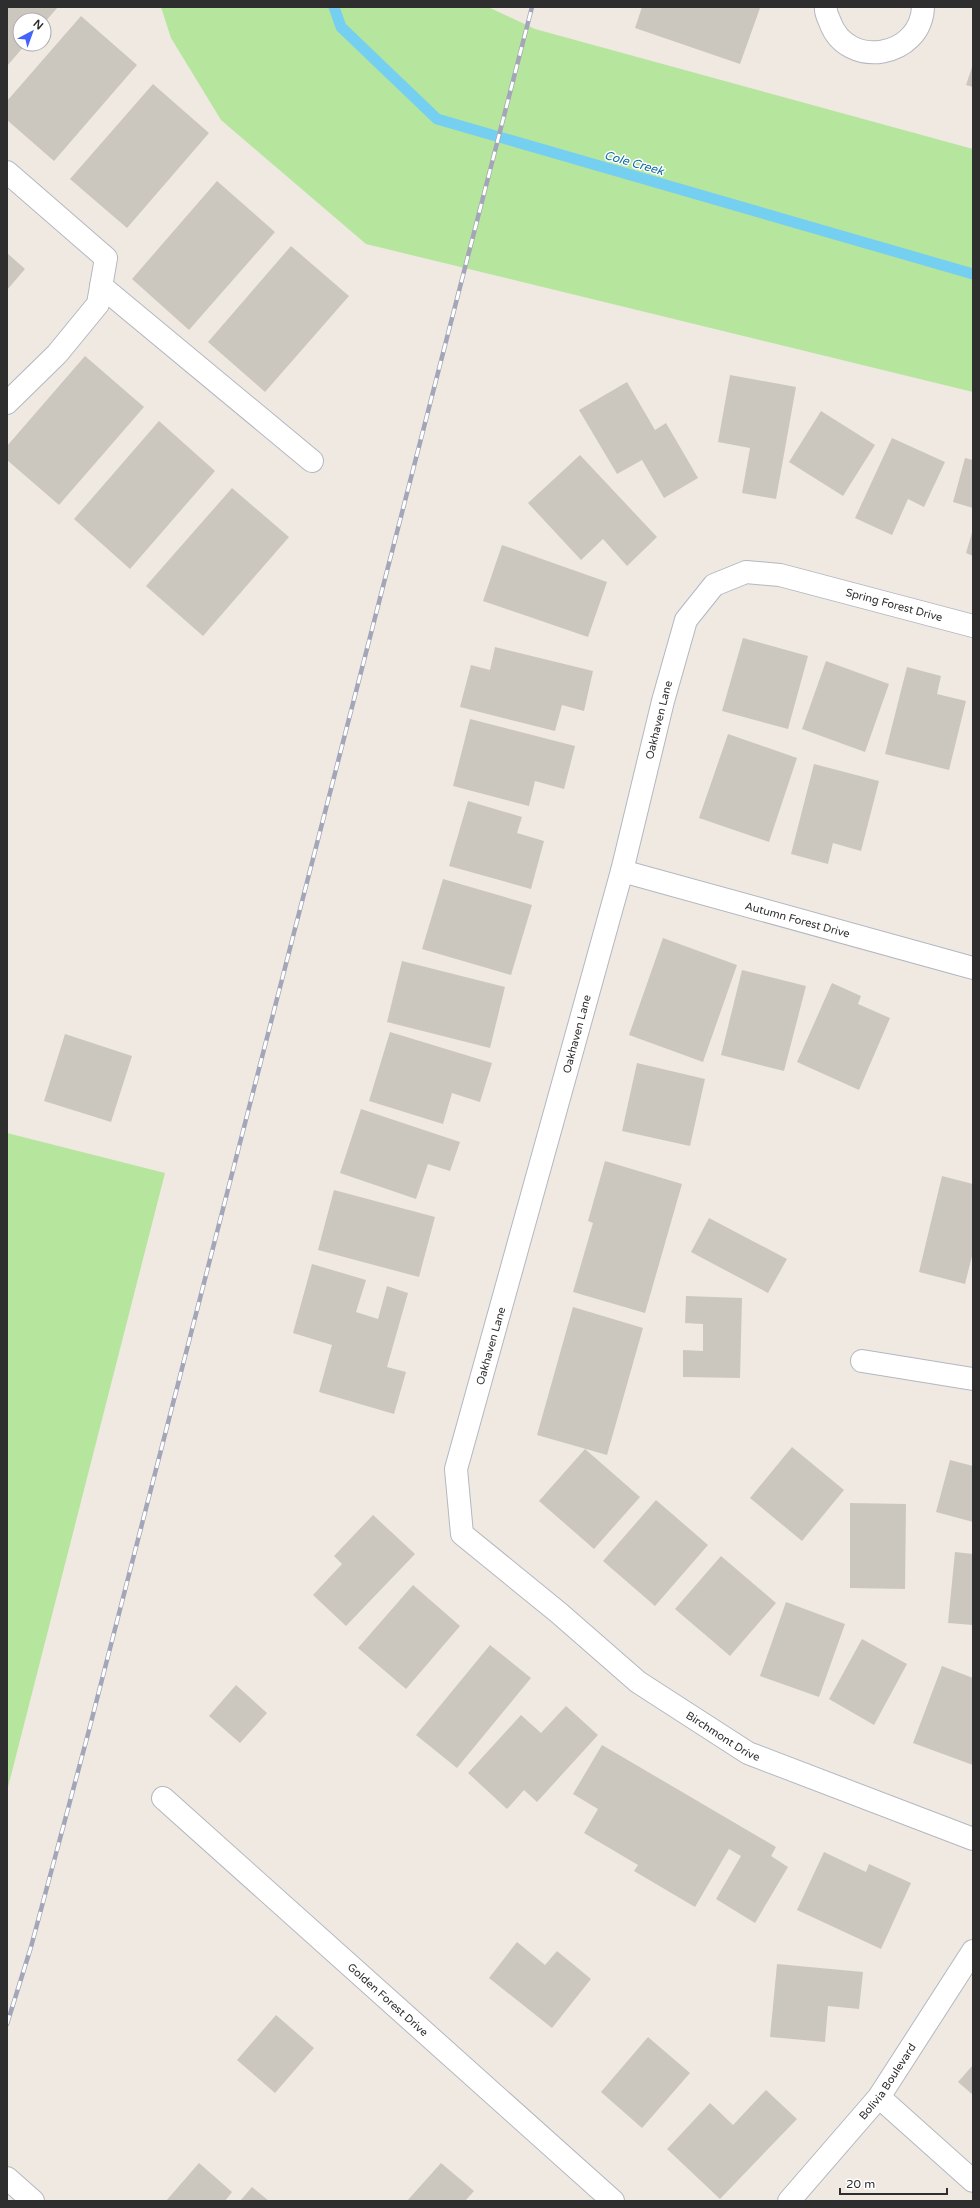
<svg xmlns="http://www.w3.org/2000/svg" width="980" height="2208" font-family="'Varela Round',sans-serif">
<style>
.green{fill:#b6e59e}
.lines{fill:none;stroke-linecap:round;stroke-linejoin:round}
.stream{stroke:#75cff0;stroke-width:11}
.building{fill:#cbc7bf}
.minor-casing{stroke:#b4b7c1;stroke-width:24}
.minor{stroke:#fff;stroke-width:22}
.rail-casing{stroke:#a3a6b8;stroke-width:4.5}
.rail{stroke:#fff;stroke-width:3;stroke-dasharray:9;stroke-linecap:butt}
.labels{text-anchor:middle;dominant-baseline:central;stroke-width:3;stroke-linejoin:round;paint-order:stroke}
.street-label{font-size:11px;fill:#2e2e2e;stroke:#fff}
.water-label{font-size:12px;font-style:italic;fill:#0d6fa3;stroke:#fff}
</style>
<rect width="100%" height="100%" fill="#efe9e1"/>
<g class="green">
<polygon points="161,7 488,7 535,29 973,149 973,392 366,244 221,120 171,38"/>
<polygon points="7,1133 165,1173 7,1791"/>
</g>
<g class="lines">
<polyline class="stream" points="334,7 341,27 437,119 973,274"/>
</g>
<g class="building">
<polygon points="7,7 58,7 44,23 44,20 20,20 20,44 26,44 7,66"/>
<polygon points="642,7 758,7 760,8 740,64 635,28"/>
<polygon points="81,16 137,65 54,161 7,120 7,101"/>
<polygon points="973,64 973,87 966,85"/>
<polygon points="153,84 209,133 127,228 70,179"/>
<polygon points="217,181 275,232 189,330 132,279"/>
<polygon points="291,246 349,296 265,392 208,342"/>
<polygon points="7,253 25,269 7,290"/>
<polygon points="85,356 144,407 59,505 7,460 7,446"/>
<polygon points="730,375 796,387 776,499 742,493 750,448 718,442"/>
<polygon points="627,382 655,430 666,423 698,478 664,498 642,460 617,474 579,410"/>
<polygon points="821,411 875,445 843,496 789,462"/>
<polygon points="159,421 215,471 130,569 74,519"/>
<polygon points="892,438 945,462 924,507 908,499 892,535 855,518"/>
<polygon points="580,455 657,537 627,566 603,539 581,560 528,503"/>
<polygon points="965,458 973,460 973,508 953,502"/>
<polygon points="232,488 289,537 203,636 146,586"/>
<polygon points="973,529 973,556 966,553"/>
<polygon points="502,545 607,582 588,637 483,601"/>
<polygon points="743,638 808,656 788,729 722,711"/>
<polygon points="495,647 593,671 584,711 562,705 555,731 460,707 471,665 490,670"/>
<polygon points="826,661 889,684 865,752 802,729"/>
<polygon points="907,667 941,676 937,694 966,701 949,770 885,754"/>
<polygon points="470,719 575,746 564,789 535,781 529,806 453,786"/>
<polygon points="728,734 797,758 769,842 699,818"/>
<polygon points="814,764 879,781 861,851 833,843 828,864 791,854"/>
<polygon points="468,801 522,817 517,833 544,841 531,889 449,866"/>
<polygon points="443,879 532,905 511,975 422,949"/>
<polygon points="663,938 737,965 703,1062 629,1035"/>
<polygon points="402,961 505,987 490,1048 387,1022"/>
<polygon points="742,970 806,986 784,1071 721,1055"/>
<polygon points="832,983 861,996 858,1004 890,1018 859,1090 797,1062"/>
<polygon points="390,1032 492,1063 480,1102 452,1093 443,1124 369,1101"/>
<polygon points="65,1034 132,1056 111,1122 44,1101"/>
<polygon points="637,1063 705,1079 690,1146 622,1131"/>
<polygon points="361,1109 460,1142 450,1171 428,1164 416,1199 340,1173"/>
<polygon points="605,1161 682,1184 645,1313 573,1292 593,1223 588,1221"/>
<polygon points="942,1176 973,1184 973,1252 965,1284 919,1272"/>
<polygon points="334,1190 435,1217 419,1277 318,1250"/>
<polygon points="709,1218 787,1259 768,1293 691,1252"/>
<polygon points="312,1264 366,1280 356,1312 378,1319 387,1286 408,1293 387,1367 406,1372 394,1414 319,1392 332,1345 293,1333"/>
<polygon points="686,1296 742,1298 740,1378 683,1377 683,1350 703,1351 703,1324 685,1323"/>
<polygon points="573,1307 643,1328 607,1455 537,1435"/>
<polygon points="792,1447 844,1490 802,1541 750,1498"/>
<polygon points="585,1449 640,1497 594,1549 539,1501"/>
<polygon points="950,1460 973,1466 973,1522 936,1512"/>
<polygon points="656,1500 708,1545 655,1606 603,1561"/>
<polygon points="850,1503 906,1504 905,1589 850,1588"/>
<polygon points="373,1515 415,1554 346,1626 313,1595 342,1564 334,1556"/>
<polygon points="955,1552 973,1554 973,1625 948,1623"/>
<polygon points="721,1556 776,1603 730,1656 675,1609"/>
<polygon points="413,1585 460,1626 406,1689 358,1648"/>
<polygon points="786,1602 845,1624 819,1697 760,1676"/>
<polygon points="862,1639 907,1664 874,1725 829,1699"/>
<polygon points="490,1645 531,1678 457,1768 416,1735"/>
<polygon points="942,1666 973,1678 973,1765 913,1743"/>
<polygon points="236,1685 267,1713 240,1743 209,1716"/>
<polygon points="566,1706 598,1735 537,1802 524,1790 507,1809 468,1773 521,1715 541,1733"/>
<polygon points="602,1745 776,1847 771,1856 788,1867 755,1923 716,1899 741,1856 729,1849 695,1907 634,1871 638,1865 584,1833 598,1809 573,1794"/>
<polygon points="824,1852 866,1872 869,1864 911,1883 881,1949 797,1910"/>
<polygon points="517,1942 545,1965 557,1951 591,1979 552,2028 489,1978"/>
<polygon points="777,1964 863,1972 859,2009 828,2006 825,2042 770,2037"/>
<polygon points="276,2015 314,2048 275,2093 237,2060"/>
<polygon points="648,2037 690,2073 642,2128 601,2092"/>
<polygon points="973,2065 973,2095 958,2082"/>
<polygon points="766,2090 797,2119 720,2199 667,2149 710,2103 733,2125"/>
<polygon points="199,2163 232,2192 225,2201 166,2201"/>
<polygon points="441,2163 474,2191 465,2201 407,2201"/>
<polygon points="252,2187 269,2201 240,2201"/>
</g>
<g class="lines">
<defs>
<g id="minor">
<path d="M826,7C825,12 828,17 830,22C847,70 921,58 923,7"/>
<polyline points="7,172 106,258 98,304 57,354 7,403"/>
<polyline points="101,286 312,461"/>
<path id="s1" d="M973,626L780,575L746,572L714,585L686,620L663,701L622,871L456,1469L462,1534L559,1613L638,1682L748,1753L973,1839"/>
<path id="s2" d="M622,871L973,968"/>
<polyline points="862,1361 973,1379"/>
<path id="s3" d="M163,1798L613,2201"/>
<polyline points="879,2097 973,2181"/>
<polyline points="7,2178 33,2201"/>
<path id="s4" d="M789,2201L879,2097L973,1951"/>
</g>
</defs>
<use href="#minor" class="minor-casing"/>
<use href="#minor" class="minor"/>
<defs>
<polyline id="rail" points="7,2024 31,1947 88,1734 532,7"/>
</defs>
<use href="#rail" class="rail-casing"/>
<use href="#rail" class="rail"/>
</g>
<g class="labels">
<g class="street-label">
<text transform="translate(894 605) rotate(15)">Spring Forest Drive</text>
<text transform="translate(659 720) rotate(-76)">Oakhaven Lane</text>
<text stroke="none"><textPath href="#s2" startOffset="182">Autumn Forest Drive</textPath></text>
<text transform="translate(577 1034) rotate(-75)">Oakhaven Lane</text>
<text transform="translate(491 1346) rotate(-74)">Oakhaven Lane</text>
<text stroke="none"><textPath href="#s1" startOffset="1589">Birchmont Drive</textPath></text>
<text stroke="none"><textPath href="#s3" startOffset="302">Golden Forest Drive</textPath></text>
<text stroke="none"><textPath href="#s4" startOffset="155">Bolivia Boulevard</textPath></text>
</g>
<g class="water-label">
<text transform="translate(634 163) rotate(16)">Cole Creek</text>
</g>
</g>
<rect width="980" height="2208" fill="none" stroke="#2e2e2e" stroke-width="16"/>
<g transform="translate(32 32) rotate(41)"><circle r="19" fill="#ffffff" stroke="#ababab"/>
<path d="M0-3L7 15L0 10L-7 15Z" fill="#4264fb"/>
<text y="-6" font-size="11" font-weight="bold" text-anchor="middle" fill="#2e2e2e">N</text>
</g>
<path d="M840 2188v6h107v-6" fill="none" stroke="#2e2e2e" stroke-width="2"/>
<text x="846" y="2188" font-size="12" fill="#2e2e2e" stroke="#ffffff" stroke-width="3" paint-order="stroke">20 m</text>
</svg>
